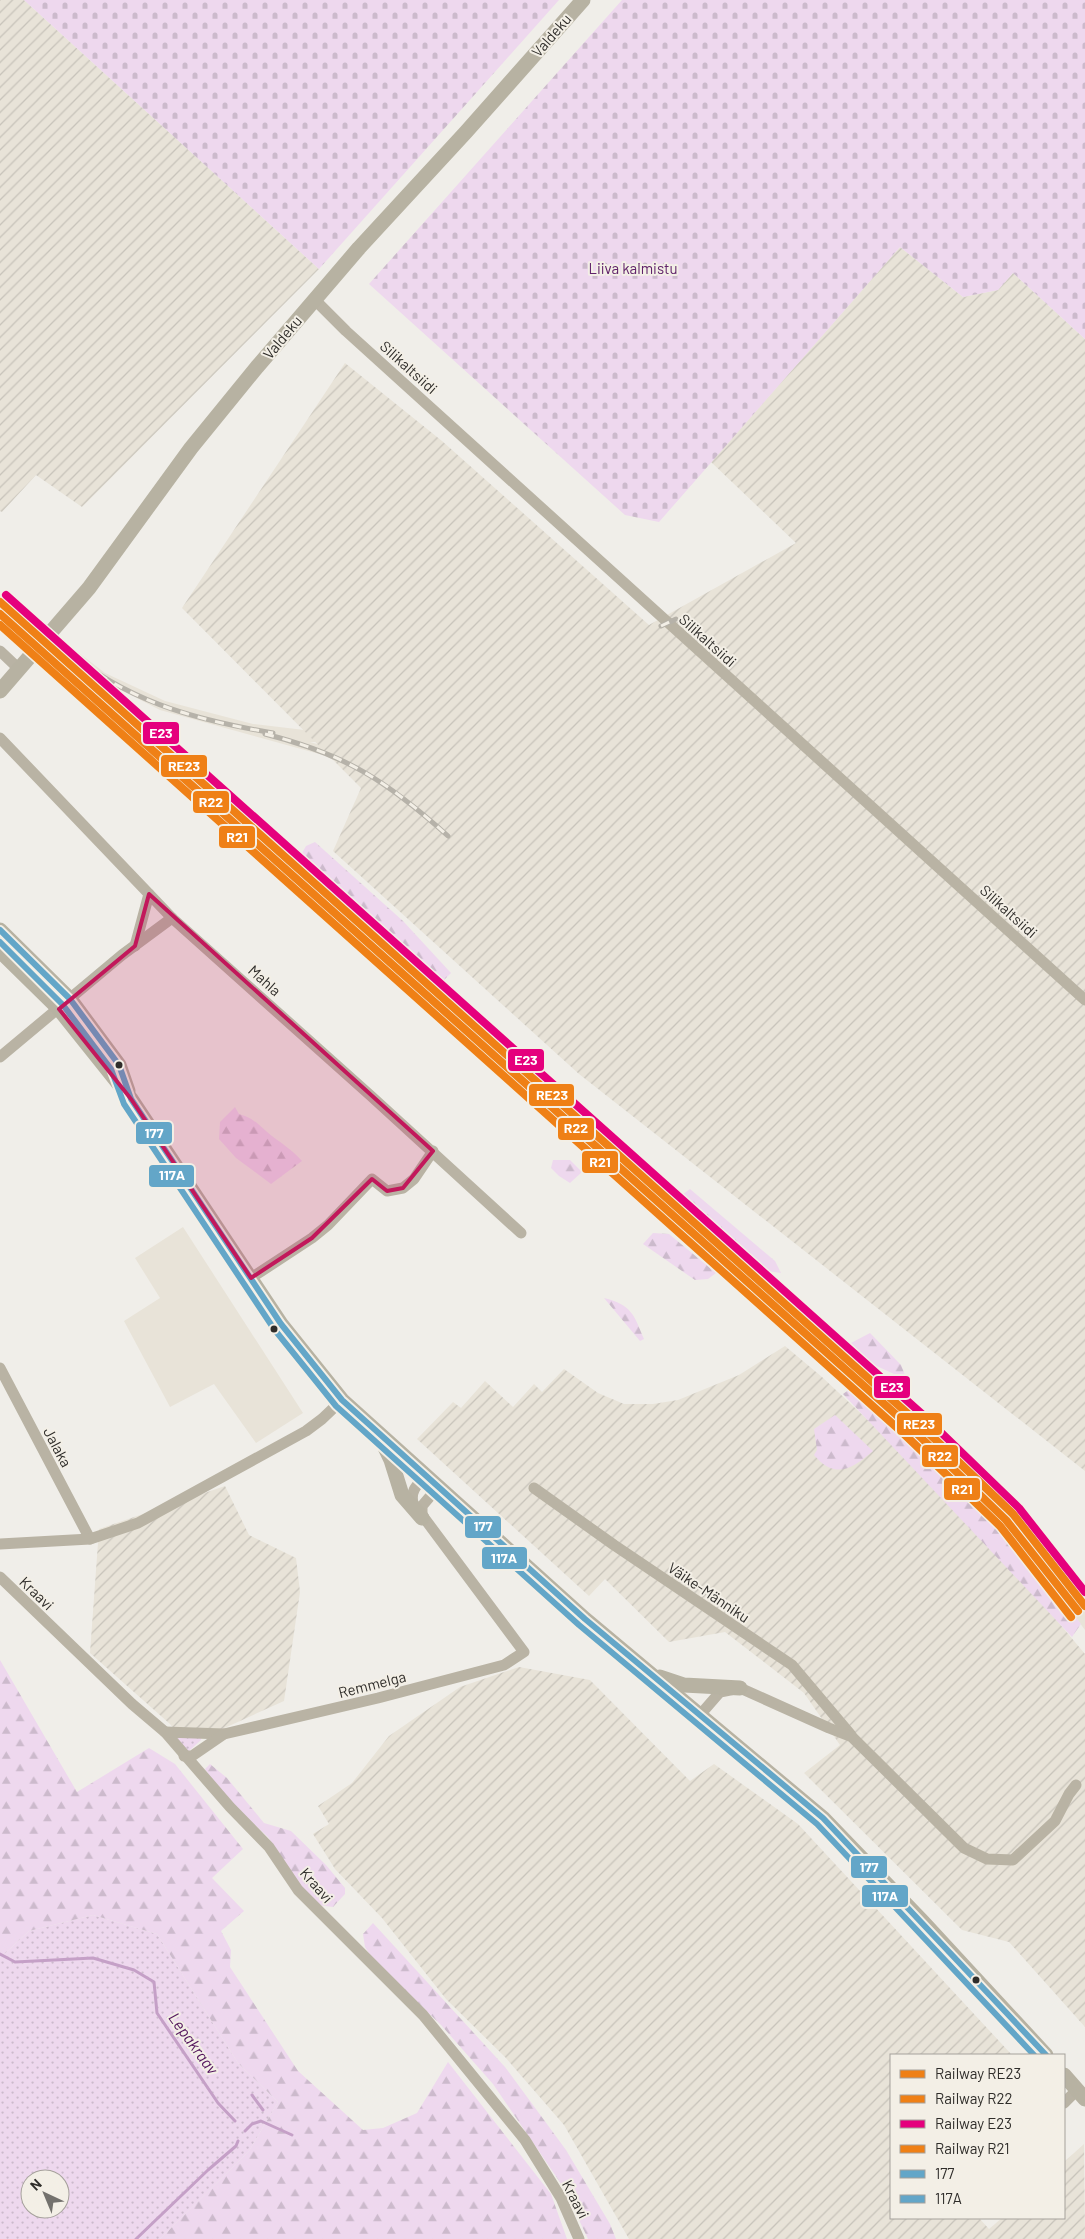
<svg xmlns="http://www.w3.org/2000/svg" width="1085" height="2239" font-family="Barlow,sans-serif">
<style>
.built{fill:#e8e3d8}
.industrial{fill:url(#industrial-furrows)}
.grass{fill:url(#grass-dots);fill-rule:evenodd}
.forest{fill:url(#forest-firs)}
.cemetery{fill:url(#cemetery-stones)}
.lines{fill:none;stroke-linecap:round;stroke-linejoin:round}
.stream{stroke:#c5a0c7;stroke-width:3}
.street{stroke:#b9b3a4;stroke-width:11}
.secondary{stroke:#b7b2a2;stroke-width:15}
.rail-casing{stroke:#b6b2a9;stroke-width:5}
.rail{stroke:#f3efe6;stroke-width:3;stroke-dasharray:9;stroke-linecap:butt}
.bus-1-casing{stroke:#f3efe6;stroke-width:10}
.bus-2-casing{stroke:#f3efe6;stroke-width:10}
.bus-1{stroke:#63a6c8;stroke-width:6}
.bus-2{stroke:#63a6c8;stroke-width:6}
.rail-1-casing{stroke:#f3efe6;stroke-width:11}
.rail-2-casing{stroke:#f3efe6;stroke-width:11}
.rail-3-casing{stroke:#f3efe6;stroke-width:11}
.rail-4-casing{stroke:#f3efe6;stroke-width:11}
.rail-1{stroke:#ef8016;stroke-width:8}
.rail-2{stroke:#ef8016;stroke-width:8}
.rail-3{stroke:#e5007d;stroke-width:8}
.rail-4{stroke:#ef8016;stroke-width:8}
.marked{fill:#c2185b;fill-opacity:0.2;stroke:#c2185b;stroke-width:4;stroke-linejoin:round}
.bus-dot{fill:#2f2d2a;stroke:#f3efe6;stroke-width:2}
.labels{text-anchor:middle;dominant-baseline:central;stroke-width:4;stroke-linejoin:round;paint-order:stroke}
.street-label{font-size:15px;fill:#2f2d2a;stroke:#f3efe6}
.park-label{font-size:15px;fill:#602169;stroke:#f3efe6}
.water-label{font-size:16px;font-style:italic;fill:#53145c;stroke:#f3efe6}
.line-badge{stroke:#f3efe6;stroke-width:2}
.badge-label{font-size:14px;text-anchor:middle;font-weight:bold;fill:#fff}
</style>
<defs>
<pattern id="industrial-furrows" width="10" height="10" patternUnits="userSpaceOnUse" patternTransform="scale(1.25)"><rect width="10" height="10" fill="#e8e3d8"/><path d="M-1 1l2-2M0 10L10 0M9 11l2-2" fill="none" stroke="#c7c3ba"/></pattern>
<pattern id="grass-dots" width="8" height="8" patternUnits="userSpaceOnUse" patternTransform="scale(1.25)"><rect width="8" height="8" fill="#eed8ee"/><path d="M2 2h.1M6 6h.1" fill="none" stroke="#ccbacc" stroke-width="1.8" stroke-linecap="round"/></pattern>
<pattern id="forest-firs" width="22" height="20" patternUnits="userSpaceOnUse" patternTransform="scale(1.25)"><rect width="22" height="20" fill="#eed8ee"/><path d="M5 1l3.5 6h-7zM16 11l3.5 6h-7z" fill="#ccbacc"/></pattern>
<pattern id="cemetery-stones" width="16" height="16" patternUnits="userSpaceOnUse" patternTransform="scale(1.25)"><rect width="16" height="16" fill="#eed8ee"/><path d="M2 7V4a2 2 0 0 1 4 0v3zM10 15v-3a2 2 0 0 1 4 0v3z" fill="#ccbacc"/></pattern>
</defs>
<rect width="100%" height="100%" fill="#f0eee9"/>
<g class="built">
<polygon points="62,640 105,673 165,701 253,724 313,731 341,742 310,742 324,746 354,770 323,755 160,710 98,678 96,679 841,1339 944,1437 1041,1536 1085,1593 1085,1630 1022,1545 929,1445 51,653"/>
<polygon points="183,1227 303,1413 256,1443 214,1384 170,1407 124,1321 160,1298 135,1258"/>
</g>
<g class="industrial">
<polygon points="0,0 24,0 319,269 82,507 36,475 2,512 0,511"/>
<polygon points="900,247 963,297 998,290 1013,273 1085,339 1085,1471 579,1074 333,851 361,788 182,608 345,363 442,441 649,625 796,543 711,462"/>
<polygon points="785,1346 822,1377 966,1512 1085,1654 1085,2027 1009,1942 962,1930 804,1773 840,1745 804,1693 725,1632 669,1642 605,1579 589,1596 417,1439 453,1402 461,1408 485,1381 513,1407 534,1384 542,1392 564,1369 598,1393 624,1404 653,1404 678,1400 739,1375"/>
<polygon points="225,1486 249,1535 296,1558 300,1592 284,1701 187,1745 170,1724 90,1653 99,1529"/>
<polygon points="519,1667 590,1680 690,1781 714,1764 798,1824 1012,2055 891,2055 891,2218 979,2218 989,2229 1002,2218 1064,2218 1064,2162 1084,2144 1085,2239 629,2239 564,2125 505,2057 446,1999 382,1918 335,1869 313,1834 329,1824 318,1806 352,1783 389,1736 460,1687"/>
</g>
<g class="grass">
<polygon points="175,1734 201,1738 201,1740 189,1751 184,1750"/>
<path d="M93,1915L157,1934L238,2063L278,2102L249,2151L160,2239H0V1958L29,1931ZM30,2179H60V2209H30Z"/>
</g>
<g class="forest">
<polygon points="315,842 403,921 451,973 444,980 429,970 344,897 302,853 306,846"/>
<path d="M235,1107L239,1114C256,1119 259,1126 272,1136C284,1145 291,1149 302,1161L271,1184L236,1158L219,1139L220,1122Z"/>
<polygon points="553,1160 570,1160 582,1172 570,1183 559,1176 551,1168"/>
<polygon points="690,1189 775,1261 781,1273 761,1270 682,1195"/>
<polygon points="653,1233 669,1234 716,1273 708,1279 695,1280 643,1244"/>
<path d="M604,1298C632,1305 634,1315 644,1339L640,1341Z"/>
<polygon points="870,1333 901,1365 907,1380 870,1363 851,1343"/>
<polygon points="858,1383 929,1445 923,1458 945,1478 957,1475 972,1491 969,1502 1022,1545 1081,1624 1072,1637 843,1394"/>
<path d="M835,1415L873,1451C852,1469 835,1480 814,1455L817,1450L814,1429Z"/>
<polygon points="0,1660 77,1792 149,1748 175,1764 243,1849 212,1878 244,1911 221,1931 231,1950 230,1967 298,2071 363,2130 383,2128 417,2113 448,2062 551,2194 567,2239 160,2239 249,2151 278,2102 238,2063 157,1934 93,1915 29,1931 0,1958"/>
<polygon points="210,1764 227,1778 264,1823 291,1831 326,1865 345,1888 345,1894 333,1907 318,1905 301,1887 268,1837 225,1798 205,1769"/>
<polygon points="373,1923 505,2067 566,2150 610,2224 616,2239 588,2239 564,2188 493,2084 441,2025 372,1958 365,1947 363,1934"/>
</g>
<g class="cemetery">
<polygon points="24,0 559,0 319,269"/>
<polygon points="622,0 1085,0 1085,339 1013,273 998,290 963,297 900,247 659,522 625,515 369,284"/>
</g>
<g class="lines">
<g class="stream">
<polyline points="0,1954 15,1962 93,1958 134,1970 154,1982 157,2013 218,2103 235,2121"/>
<polyline points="252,2095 263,2110"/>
<polyline points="245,2131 252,2124 261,2121 292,2135"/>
<polyline points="136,2239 208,2170 236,2146 238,2141"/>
</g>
<g class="street">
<polyline points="314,299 346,331 1085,1000"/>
<polyline points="0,651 19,669"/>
<polyline points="0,738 172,918 371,1096 521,1233"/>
<polyline points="135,946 149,894"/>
<polyline points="0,1057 122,955 172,918"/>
<polyline points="251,1278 312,1238 328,1225 372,1179 387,1191 403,1188 414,1179 433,1151"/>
<polyline points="0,1368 90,1539"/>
<polyline points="534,1488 614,1545 792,1665 851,1735"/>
<polyline points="422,1518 422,1506 438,1487"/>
<polyline points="0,1544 90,1539 138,1523 306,1431 322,1419 342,1400"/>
<polyline points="0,1577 132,1704 165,1732 230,1807 269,1847 298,1890 423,2015 525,2140 561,2198 579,2239"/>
<polyline points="700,1715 720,1692 740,1688 829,1728 852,1737 964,1848 987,1859 1013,1860 1055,1821 1069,1794 1076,1785"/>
<polyline points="165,1732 224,1734"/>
<path d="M184,1756H192L224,1734L378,1698L504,1665L524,1652L413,1503C410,1491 417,1485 425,1476"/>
<polyline points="1064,2103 1077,2090"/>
</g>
<g class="secondary">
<polyline points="0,691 89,588 191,448 257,367 359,248 466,132 583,0"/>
<polyline points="0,930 70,999 119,1065 128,1091"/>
<polyline points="0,951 59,1009 131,1099 281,1324 342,1400 585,1619 823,1818 923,1922 1046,2055"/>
<polyline points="382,1441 391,1460 402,1495 422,1518"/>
<polyline points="660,1677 684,1685 740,1688"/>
<polyline points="1064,2075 1085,2099"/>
</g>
<defs>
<g id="rail">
<path d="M17,604C37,623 57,643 79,660C137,705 203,721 273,733"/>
<polyline points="661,626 676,619"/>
<path d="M265,734C345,754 387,781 448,836"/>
</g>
</defs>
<use href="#rail" class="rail-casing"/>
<use href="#rail" class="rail"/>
<defs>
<polyline id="bus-1" points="0,930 70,999 119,1065 131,1099 281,1324 342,1400 585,1619 823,1818 1046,2055"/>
<polyline id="bus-2" points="0,942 63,1005 111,1069 124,1104 274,1329 336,1406 579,1625 817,1824 1034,2055"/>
</defs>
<use href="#bus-1" class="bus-1-casing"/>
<use href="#bus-2" class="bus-2-casing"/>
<use href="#bus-1" class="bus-1"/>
<use href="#bus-2" class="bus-2"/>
<defs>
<polyline id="rail-1" points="0,602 916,1421 1013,1514 1085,1606"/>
<polyline id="rail-2" points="0,614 910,1427 1006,1520 1078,1611"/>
<polyline id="rail-3" points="6,595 922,1414 1019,1508 1085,1592"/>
<polyline id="rail-4" points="0,625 904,1434 1000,1526 1071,1617"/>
</defs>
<use href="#rail-1" class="rail-1-casing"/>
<use href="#rail-2" class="rail-2-casing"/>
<use href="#rail-3" class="rail-3-casing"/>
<use href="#rail-4" class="rail-4-casing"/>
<use href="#rail-1" class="rail-1"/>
<use href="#rail-2" class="rail-2"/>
<use href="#rail-3" class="rail-3"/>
<use href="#rail-4" class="rail-4"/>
</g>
<path class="marked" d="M149,894L433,1151L403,1188L387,1191L372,1179L312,1238L251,1278L131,1099L59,1009L135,946Z"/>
<g class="bus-dot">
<circle cx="119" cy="1065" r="4.5"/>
<circle cx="274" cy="1329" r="4.5"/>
<circle cx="976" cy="1980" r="4.5"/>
</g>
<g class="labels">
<g class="street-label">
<text transform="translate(551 35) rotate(-49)">Valdeku</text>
<text transform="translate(282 337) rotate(-50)">Valdeku</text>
<text transform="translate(409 367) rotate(42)">Silikaltsiidi</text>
<text transform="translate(708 640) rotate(42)">Silikaltsiidi</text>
<text transform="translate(1009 911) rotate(42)">Silikaltsiidi</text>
<text transform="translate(265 980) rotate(42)">Mahla</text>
<text transform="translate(58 1447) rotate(62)">Jalaka</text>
<text transform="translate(709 1592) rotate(34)">Väike-Männiku</text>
<text transform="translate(37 1593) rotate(44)">Kraavi</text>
<text transform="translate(372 1684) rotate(-14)">Remmelga</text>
<text transform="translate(317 1885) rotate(49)">Kraavi</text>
<text transform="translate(576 2199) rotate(63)">Kraavi</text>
</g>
<g class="park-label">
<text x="633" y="268">Liiva kalmistu</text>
</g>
<g class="water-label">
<text transform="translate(194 2043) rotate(54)">Lepakraav</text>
</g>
</g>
<g class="line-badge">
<rect x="142" y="721" width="38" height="24" rx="5" fill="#e5007d"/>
<rect x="160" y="754" width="48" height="24" rx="5" fill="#ef8016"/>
<rect x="192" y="790" width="38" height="24" rx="5" fill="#ef8016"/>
<rect x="218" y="825" width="38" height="24" rx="5" fill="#ef8016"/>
<rect x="507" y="1048" width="38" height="24" rx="5" fill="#e5007d"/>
<rect x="528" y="1083" width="47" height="24" rx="5" fill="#ef8016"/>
<rect x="557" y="1117" width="38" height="24" rx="5" fill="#ef8016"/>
<rect x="135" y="1121" width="38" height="24" rx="5" fill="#63a6c8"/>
<rect x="581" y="1150" width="38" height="24" rx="5" fill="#ef8016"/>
<rect x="148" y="1164" width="47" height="24" rx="5" fill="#63a6c8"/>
<rect x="873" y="1375" width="38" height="24" rx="5" fill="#e5007d"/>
<rect x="896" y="1412" width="47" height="24" rx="5" fill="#ef8016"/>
<rect x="921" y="1444" width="38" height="24" rx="5" fill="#ef8016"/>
<rect x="943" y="1477" width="38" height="24" rx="5" fill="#ef8016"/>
<rect x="464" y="1515" width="38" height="24" rx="5" fill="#63a6c8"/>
<rect x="481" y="1546" width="47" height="24" rx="5" fill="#63a6c8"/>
<rect x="850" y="1855" width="38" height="24" rx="5" fill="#63a6c8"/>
<rect x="861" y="1884" width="48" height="24" rx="5" fill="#63a6c8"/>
</g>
<g class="badge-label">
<text x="161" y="738">E23</text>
<text x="184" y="771">RE23</text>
<text x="211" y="807">R22</text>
<text x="237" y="842">R21</text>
<text x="526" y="1065">E23</text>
<text x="552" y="1100">RE23</text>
<text x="576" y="1133">R22</text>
<text x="154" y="1138">177</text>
<text x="600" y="1167">R21</text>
<text x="172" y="1180">117A</text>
<text x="892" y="1392">E23</text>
<text x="919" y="1429">RE23</text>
<text x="940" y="1461">R22</text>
<text x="962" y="1494">R21</text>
<text x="483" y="1531">177</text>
<text x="504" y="1563">117A</text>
<text x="869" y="1872">177</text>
<text x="885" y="1901">117A</text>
</g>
<rect x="890" y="2054" width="175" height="165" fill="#f3efe6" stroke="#a5a19b"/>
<rect x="900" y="2070" width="25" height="8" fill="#ef8016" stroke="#a5a19b"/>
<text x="935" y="2079" font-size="15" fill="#2f2d2a">Railway RE23</text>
<rect x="900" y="2095" width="25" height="8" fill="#ef8016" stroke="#a5a19b"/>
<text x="935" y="2104" font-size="15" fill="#2f2d2a">Railway R22</text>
<rect x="900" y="2120" width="25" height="8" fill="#e5007d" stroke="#a5a19b"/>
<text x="935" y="2129" font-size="15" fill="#2f2d2a">Railway E23</text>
<rect x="900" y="2145" width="25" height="8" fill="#ef8016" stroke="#a5a19b"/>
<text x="935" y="2154" font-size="15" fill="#2f2d2a">Railway R21</text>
<rect x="900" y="2170" width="25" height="8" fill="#63a6c8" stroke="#a5a19b"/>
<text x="935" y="2179" font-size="15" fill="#2f2d2a">177</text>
<rect x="900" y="2195" width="25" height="8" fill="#63a6c8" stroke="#a5a19b"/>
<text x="935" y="2204" font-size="15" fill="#2f2d2a">117A</text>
<g transform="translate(45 2194) rotate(316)"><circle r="24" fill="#f3efe6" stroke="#a5a19b"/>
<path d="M0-4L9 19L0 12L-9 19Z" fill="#73716d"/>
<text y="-8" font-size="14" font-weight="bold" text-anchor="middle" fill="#2f2d2a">N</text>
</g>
</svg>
